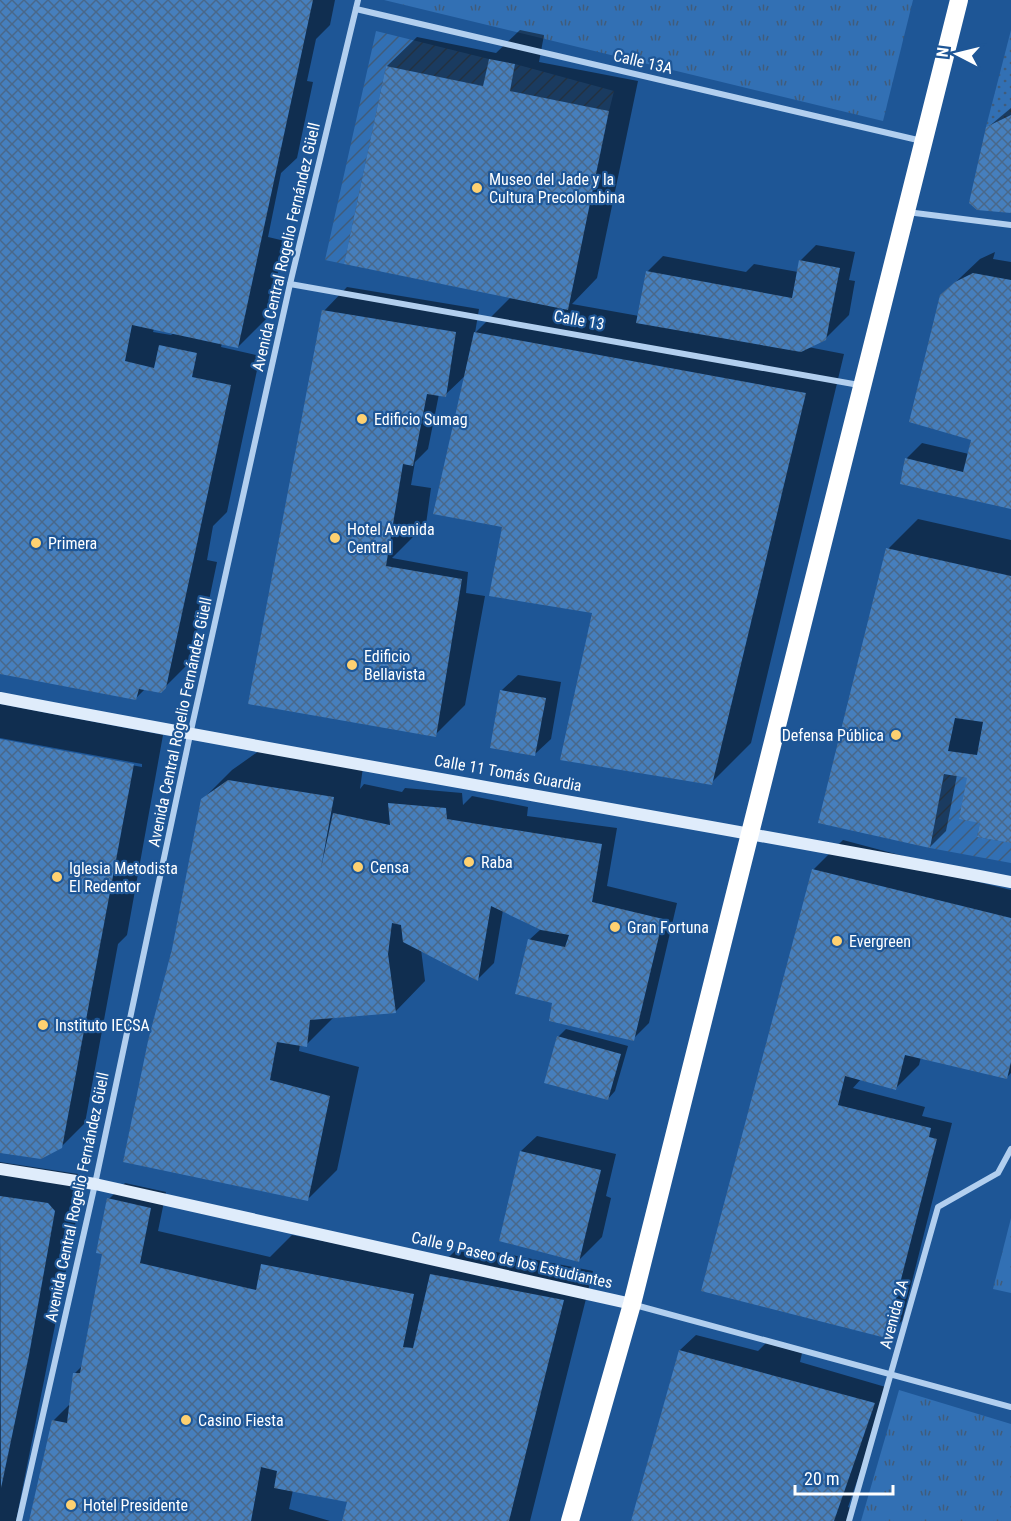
<svg xmlns="http://www.w3.org/2000/svg" width="1011" height="1521" font-family="'Roboto Condensed',sans-serif">
<style>
.grass{fill:url(#grass-dots)}
.park{fill:url(#park-tufts)}
.garden{fill:url(#garden-furrows)}
.shadow{fill:#0007;fill-rule:evenodd}
.building{fill:url(#building-cross-hatch);fill-rule:evenodd}
.lines{fill:none;stroke-linecap:round;stroke-linejoin:round}
.street{stroke:#b2cfef;stroke-width:6}
.secondary{stroke:#dfecfb;stroke-width:12}
.highway{stroke:#fff;stroke-width:18}
.poi-dot{fill:#fed171;stroke:#1e5696;stroke-width:2}
.labels{text-anchor:middle;dominant-baseline:central;stroke-width:4.5;stroke-linejoin:round;paint-order:stroke}
.street-label{font-size:16px;fill:#fff;stroke:#1e5696}
.poi-label{font-size:16px;fill:#fff;stroke:#1e5696;text-anchor:start}
</style>
<defs>
<pattern id="grass-dots" width="8" height="8" patternUnits="userSpaceOnUse" patternTransform="scale(1.5)"><rect width="8" height="8" fill="#3270b4"/><path d="M2 2h.1M6 6h.1" fill="none" stroke="#405c7b" stroke-width="1.8" stroke-linecap="round"/></pattern>
<pattern id="park-tufts" width="24" height="20" patternUnits="userSpaceOnUse" patternTransform="scale(1.5)"><rect width="24" height="20" fill="#3270b4"/><path d="M3 7l-1-3M5 7V3M7 7l1-3M15 17l-1-3M17 17v-4M19 17l1-3" fill="none" stroke="#405c7b"/></pattern>
<pattern id="garden-furrows" width="10" height="10" patternUnits="userSpaceOnUse" patternTransform="scale(1.5)"><rect width="10" height="10" fill="#3270b4"/><path d="M-1 1l2-2M0 10L10 0M9 11l2-2" fill="none" stroke="#405c7b"/></pattern>
<pattern id="building-cross-hatch" width="8" height="8" patternUnits="userSpaceOnUse" patternTransform="scale(1.5)"><rect width="8" height="8" fill="#467fbd"/><path d="M0 0l8 8M0 8l8-8" fill="none" stroke="#49688a"/></pattern>
</defs>
<rect width="100%" height="100%" fill="#1e5696"/>
<polygon class="grass" points="1011,30 1011,115 986,127"/>
<g class="park">
<polygon points="384,0 913,0 883,121"/>
<polygon points="1011,1218 1011,1293 993,1289"/>
<polygon points="899,1390 1011,1424 1011,1521 861,1521"/>
</g>
<g class="garden">
<polygon points="376,31 489,59 483,86 386,66 344,264 325,260"/>
<polygon points="515,64 614,91 609,111 510,91"/>
<polygon points="944,774 967,778 980,823 977,837 1011,843 1011,863 930,848"/>
</g>
<g class="shadow">
<path d="M0,0H335L330,25L316,39L307,81L313,82L297,158L281,173L268,237L285,241L268,317L238,347L222,343L221,347L260,356L227,512L213,526L207,560L217,562L207,610L201,616L189,663L160,692L145,689L136,698L0,672ZM154,329L174,333L171,335L153,332Z"/>
<polygon points="520,30 544,35 539,62 638,81 597,278 572,304 639,316 647,272 663,256 746,272 754,264 798,272 800,261 816,245 855,252 849,280 855,281 849,315 825,339 808,347 844,354 751,743 711,783 593,611 504,526 466,375 445,395 439,394 428,449 415,462 411,485 431,488 426,524 392,558 468,572 466,593 485,596 465,705 435,735 250,702 324,311 347,287 479,309 475,333 511,297 387,66 417,37 496,53"/>
<polygon points="1011,108 1011,212 987,128"/>
<polygon points="995,252 993,259 1011,262 1011,507 906,459 922,443 969,454 973,439 941,296 980,259"/>
<polygon points="918,519 1011,540 1011,842 982,821 969,777 957,775 946,831 930,847 888,549"/>
<polygon points="518,675 561,682 551,739 535,754 502,690"/>
<polygon points="0,704 163,735 127,935 118,944 85,1123 61,1147 0,1152 0,741 142,767 142,764 0,738"/>
<polygon points="259,751 363,767 360,789 364,784 402,792 405,788 462,793 463,805 472,796 528,807 527,816 617,828 607,886 677,903 649,1023 633,1039 554,1002 529,940 541,929 503,910 494,963 478,979 421,949 425,981 396,1011 335,1016 306,1045 300,1044 299,1051 359,1067 337,1170 307,1200 173,949 202,800 232,770"/>
<polygon points="843,840 922,861 920,868 1011,890 1011,1073 1006,1078 921,1057 919,1065 895,1089 861,1079 853,1088 925,1107 922,1116 952,1123 902,1321 886,1337 703,1290 813,870"/>
<polygon points="566,1029 628,1046 615,1091 608,1099 558,1037"/>
<polygon points="537,1136 616,1154 606,1196 611,1198 602,1237 579,1260 521,1151"/>
<polygon points="0,1162 78,1174 84,1180 16,1521 0,1521"/>
<polygon points="125,1183 166,1192 158,1231 270,1257 292,1235 442,1264 461,1245 593,1271 530,1521 344,1521 348,1501 293,1490 289,1509 330,1521 31,1521 53,1421 71,1403 74,1374 84,1364 104,1255 109,1199"/>
<polygon points="696,1335 758,1351 766,1343 802,1353 800,1362 889,1388 848,1507 853,1509 847,1521 632,1521 680,1350"/>
</g>
<g class="building">
<polygon points="0,0 313,0 238,348 132,325 125,361 154,368 159,345 197,353 192,377 231,385 166,688 161,693 139,689 136,700 0,674"/>
<polygon points="489,59 515,64 510,91 609,111 568,310 344,264 386,66 483,86"/>
<polygon points="1011,115 1011,213 977,210 969,203 986,127"/>
<polygon points="799,260 840,268 826,340 801,352 636,323 646,271 792,298"/>
<polygon points="973,273 1011,280 1011,509 900,484 905,458 963,472 971,440 909,422 940,295 955,282"/>
<polygon points="322,310 456,332 446,397 427,394 413,466 403,464 386,566 462,579 436,737 248,704"/>
<polygon points="474,332 806,393 712,785 560,760 592,613 489,596 502,527 433,514"/>
<path d="M886,548L1011,576V843L977,837L980,823L959,819L967,778L944,774L930,848L818,823ZM955,718L983,722L977,755L948,751Z"/>
<polygon points="500,690 546,698 535,756 490,748"/>
<polygon points="0,739 134,764 62,1148 41,1159 0,1153"/>
<polygon points="228,780 334,797 321,868 333,813 390,825 388,803 446,808 447,819 602,844 592,902 663,919 634,1041 549,1021 552,1003 515,994 528,939 565,947 569,935 541,930 491,906 478,981 403,942 401,925 392,923 388,954 396,1013 310,1020 307,1047 277,1042 270,1080 330,1096 308,1201 123,1162 148,1041 172,949 201,799"/>
<polygon points="812,869 1011,918 1011,1062 1007,1079 905,1055 896,1090 845,1076 838,1105 931,1128 929,1137 937,1139 886,1338 701,1291"/>
<polygon points="557,1036 621,1054 608,1100 544,1083"/>
<polygon points="520,1151 601,1170 579,1262 499,1241"/>
<polygon points="0,1196 48,1203 55,1211 29,1355 1,1488"/>
<polygon points="107,1198 151,1208 140,1263 256,1290 261,1264 414,1294 403,1347 413,1348 430,1274 564,1300 509,1521 342,1521 347,1502 274,1488 277,1471 261,1467 251,1521 29,1521 52,1420 67,1423 73,1373 80,1373 102,1254 96,1253"/>
<polygon points="679,1350 875,1403 834,1521 631,1521"/>
</g>
<g class="lines">
<g class="street">
<polyline points="356,9 922,141"/>
<polyline points="907,212 1011,225"/>
<polyline points="290,284 859,385"/>
<polyline points="635,1305 1011,1407"/>
<polyline points="19,1521 95,1184 190,735 290,284 358,0"/>
<polyline points="849,1521 938,1207 998,1173 1011,1149"/>
</g>
<g class="secondary">
<path d="M0,698C336,763 674,818 1011,882"/>
<polyline points="0,1169 95,1184 632,1304"/>
</g>
<polyline class="highway" points="570,1521 632,1304 959,0"/>
</g>
<g class="poi-dot">
<circle cx="477" cy="188" r="6"/>
<circle cx="362" cy="419" r="6"/>
<circle cx="335" cy="538" r="6"/>
<circle cx="36" cy="543" r="6"/>
<circle cx="352" cy="665" r="6"/>
<circle cx="896" cy="735" r="6"/>
<circle cx="469" cy="862" r="6"/>
<circle cx="358" cy="867" r="6"/>
<circle cx="57" cy="877" r="6"/>
<circle cx="615" cy="927" r="6"/>
<circle cx="837" cy="941" r="6"/>
<circle cx="43" cy="1025" r="6"/>
<circle cx="186" cy="1420" r="6"/>
<circle cx="71" cy="1505" r="6"/>
</g>
<g class="labels">
<g class="street-label">
<text transform="translate(643 62) rotate(13)">Calle 13A</text>
<text transform="translate(286 247) rotate(-77)">Avenida Central Rogelio Fernández Güell</text>
<text transform="translate(579 320) rotate(10)">Calle 13</text>
<text transform="translate(180 722) rotate(-78)">Avenida Central Rogelio Fernández Güell</text>
<text transform="translate(508 773) rotate(10)">Calle 11 Tomás Guardia</text>
<text transform="translate(77 1197) rotate(-78)">Avenida Central Rogelio Fernández Güell</text>
<text transform="translate(512 1260) rotate(13)">Calle 9 Paseo de los Estudiantes</text>
<text transform="translate(894 1314) rotate(-75)">Avenida 2A</text>
</g>
<g class="poi-label">
<text x="489" y="179">Museo del Jade y la<tspan x="489" dy="18">Cultura Precolombina</tspan></text>
<text x="374" y="419">Edificio Sumag</text>
<text x="347" y="529">Hotel Avenida<tspan x="347" dy="18">Central</tspan></text>
<text x="48" y="543">Primera</text>
<text x="364" y="656">Edificio<tspan x="364" dy="18">Bellavista</tspan></text>
<text x="884" y="735" text-anchor="end">Defensa Pública</text>
<text x="481" y="862">Raba</text>
<text x="370" y="867">Censa</text>
<text x="69" y="868">Iglesia Metodista<tspan x="69" dy="18">El Redentor</tspan></text>
<text x="627" y="927">Gran Fortuna</text>
<text x="849" y="941">Evergreen</text>
<text x="55" y="1025">Instituto IECSA</text>
<text x="198" y="1420">Casino Fiesta</text>
<text x="83" y="1505">Hotel Presidente</text>
</g>
</g>
<g transform="translate(957 54) rotate(277)" stroke="#1e5696" stroke-width="4.5" paint-order="stroke">
<path d="M0-4.5L10 22L0 15L-10 22Z" fill="#ffffff"/>
<text y="-9" font-size="16" font-weight="bold" text-anchor="middle" fill="#ffffff">N</text>
</g>
<path d="M795 1485v9h98v-9" fill="none" stroke="#ffffff" stroke-width="3"/>
<text x="804" y="1485" font-size="18" fill="#ffffff" stroke="#1e5696" stroke-width="4.5" paint-order="stroke">20 m</text>
</svg>
